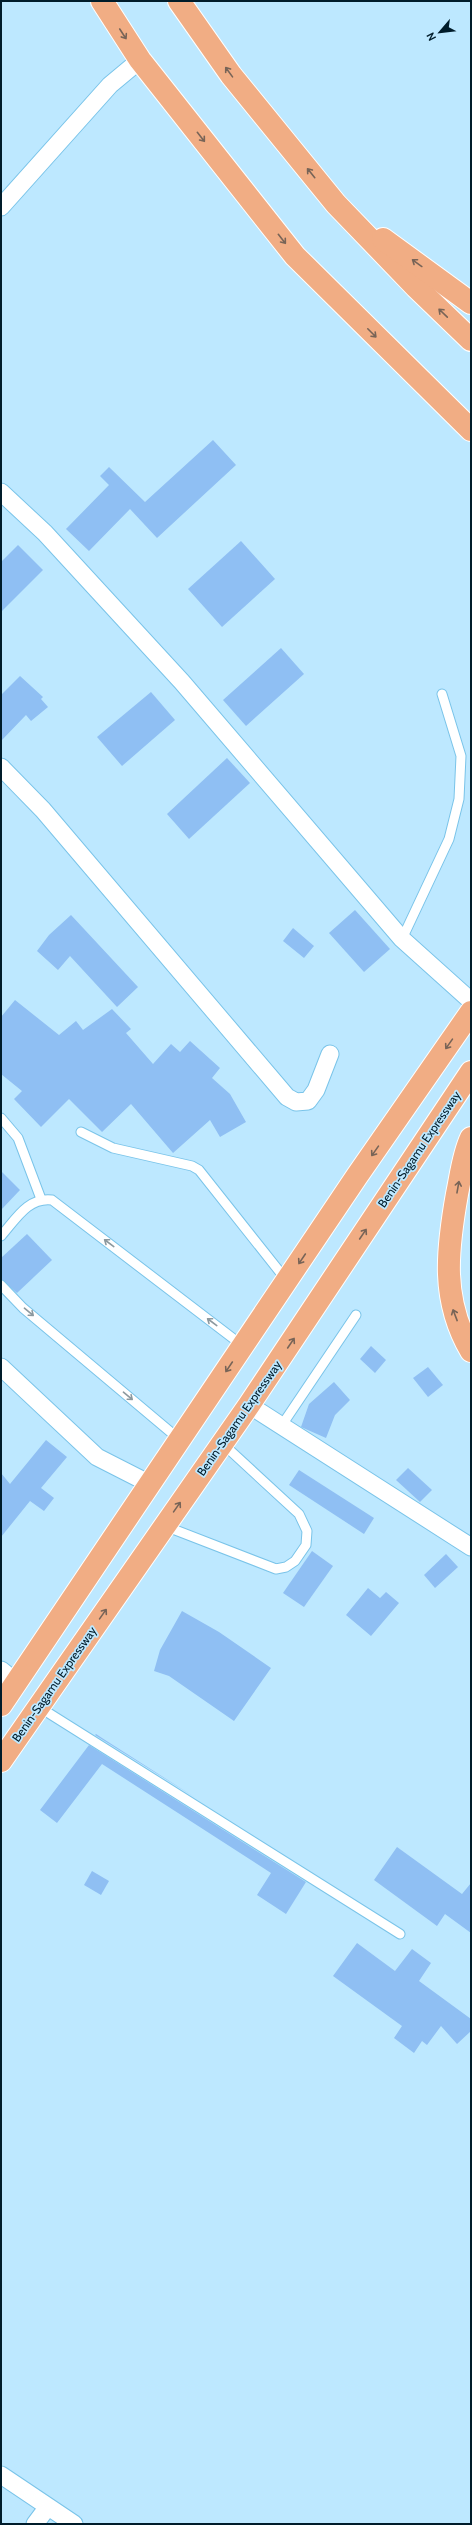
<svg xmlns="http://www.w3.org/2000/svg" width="472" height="2525" font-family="Cabin,sans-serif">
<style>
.building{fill:#8fbff3}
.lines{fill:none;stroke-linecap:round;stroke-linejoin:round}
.lane-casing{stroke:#7ac4e9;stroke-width:11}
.street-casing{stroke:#7ac4e9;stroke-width:19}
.highway-casing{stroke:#fff;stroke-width:24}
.lane{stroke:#fff;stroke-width:9}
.street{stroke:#fff;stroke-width:17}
.highway{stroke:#f1ad84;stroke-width:22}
.oneway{stroke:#786457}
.oneway2{stroke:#8c999f}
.labels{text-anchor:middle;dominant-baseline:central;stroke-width:3.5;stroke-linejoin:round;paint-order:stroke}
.street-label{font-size:12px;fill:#001c2a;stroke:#bde8ff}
</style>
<rect width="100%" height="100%" fill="#bde8ff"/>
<g class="building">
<polygon points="213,440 236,465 157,538 130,509 89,551 66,529 109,485 100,476 109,467 145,502"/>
<polygon points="241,541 275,579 222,627 188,589"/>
<polygon points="18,545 43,570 1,612 1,562"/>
<polygon points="281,648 304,674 246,726 223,700"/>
<polygon points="20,676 43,697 41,699 48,707 31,721 26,715 1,741 1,695"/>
<polygon points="151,692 175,720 122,766 97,737"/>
<polygon points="227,758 250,783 189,839 167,814"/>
<polygon points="355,910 390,949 364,972 329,933"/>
<polygon points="71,915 138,987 117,1007 70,956 58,970 37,951 49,935"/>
<polygon points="293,928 314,946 304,958 283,941"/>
<polygon points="15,1000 59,1035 76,1021 83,1030 112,1009 131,1029 126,1033 153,1064 171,1044 180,1052 190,1041 220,1068 212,1078 230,1094 246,1122 220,1137 210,1120 173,1153 131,1104 102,1132 69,1099 41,1127 14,1099 22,1091 1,1074 1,1017"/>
<polygon points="1,1171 20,1190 1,1210"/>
<polygon points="27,1234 52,1260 17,1293 1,1279 1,1258"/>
<polygon points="371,1346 386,1360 375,1373 360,1359"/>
<polygon points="428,1367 443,1385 428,1397 413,1378"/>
<polygon points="334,1382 350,1400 335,1415 326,1438 301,1427 309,1404"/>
<polygon points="46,1440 67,1457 41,1488 54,1498 44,1511 30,1501 1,1537 1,1473 10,1484"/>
<polygon points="408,1468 432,1490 420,1502 396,1480"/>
<polygon points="299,1470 374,1518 364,1534 289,1485"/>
<polygon points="312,1551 333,1566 304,1607 283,1593"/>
<polygon points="446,1554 458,1567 435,1588 424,1575"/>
<polygon points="368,1588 380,1598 386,1592 399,1603 371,1636 346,1615"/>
<polygon points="182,1611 219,1632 271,1668 234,1721 169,1676 154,1671 160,1650"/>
<polygon points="96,1734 102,1738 196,1798 95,1735"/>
<polygon points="89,1745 306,1882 286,1914 257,1895 271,1873 102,1764 57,1823 40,1810"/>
<polygon points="397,1847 462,1894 471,1883 471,1933 445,1914 437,1926 374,1880"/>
<polygon points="92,1871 109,1881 101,1895 84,1885"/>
<polygon points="357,1943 395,1971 412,1949 431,1963 419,1981 471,2019 471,2031 457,2044 441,2026 427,2045 422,2041 414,2053 394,2038 402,2026 333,1976"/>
</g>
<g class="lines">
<defs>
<g id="lane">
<polyline points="402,939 449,839 459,799 461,756 442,694"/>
<polyline points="1,1118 18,1138 41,1199"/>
<polyline points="81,1132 113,1148 192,1166 199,1170 287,1281"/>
<path d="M1,1236C16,1219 28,1197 52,1200L243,1346"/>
<polyline points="1,1285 23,1308 180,1440"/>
<polyline points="282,1425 356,1315"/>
<polyline points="165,1526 276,1569 286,1567 295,1561 306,1545 307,1531 299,1514 222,1443"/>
<polyline points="39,1707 400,1934"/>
</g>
<g id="street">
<polyline points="1,207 110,85 140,60"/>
<polyline points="1,492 45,533 182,682 402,939 471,1001"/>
<polyline points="1,767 43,810 287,1097 296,1102 308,1101 316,1090 330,1054"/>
<polyline points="1,1367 97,1457 150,1484"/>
<polyline points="249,1405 471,1547"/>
<polyline points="1,1670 16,1682"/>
<polyline points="1,2475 74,2524"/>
<polyline points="35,2524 47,2508"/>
</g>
<g id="highway">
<polyline points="102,1 140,60 295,256 471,430"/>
<polyline points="179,1 231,75 336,204 416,287 471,340"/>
<polyline points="383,239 471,303"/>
<path d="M471,1138C463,1155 461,1175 457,1194C447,1250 441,1300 471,1351"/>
<polyline points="1,1705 357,1176 471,1012"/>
<polyline points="1,1761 249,1405 471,1072"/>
</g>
</defs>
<use href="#lane" class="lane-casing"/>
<use href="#street" class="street-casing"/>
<use href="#highway" class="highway-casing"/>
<use href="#lane" class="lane"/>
<use href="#street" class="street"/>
<use href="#highway" class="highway"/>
</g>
<defs><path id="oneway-shaft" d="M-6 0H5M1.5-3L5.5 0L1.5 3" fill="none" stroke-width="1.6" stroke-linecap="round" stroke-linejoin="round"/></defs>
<g class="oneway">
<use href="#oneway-shaft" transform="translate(123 34) rotate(57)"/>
<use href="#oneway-shaft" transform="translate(229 72) rotate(-126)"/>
<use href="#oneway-shaft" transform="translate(201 137) rotate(52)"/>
<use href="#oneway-shaft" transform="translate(311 173) rotate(-129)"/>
<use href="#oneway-shaft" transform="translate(282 239) rotate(52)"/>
<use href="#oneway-shaft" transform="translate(417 263) rotate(-144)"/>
<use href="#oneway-shaft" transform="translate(443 313) rotate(-136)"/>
<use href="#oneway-shaft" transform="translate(372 333) rotate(45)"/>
<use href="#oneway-shaft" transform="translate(449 1044) rotate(125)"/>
<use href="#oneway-shaft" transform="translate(375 1151) rotate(125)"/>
<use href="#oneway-shaft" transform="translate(458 1187) rotate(-80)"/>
<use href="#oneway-shaft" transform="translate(363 1234) rotate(-56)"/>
<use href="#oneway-shaft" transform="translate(302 1259) rotate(124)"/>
<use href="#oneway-shaft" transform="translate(455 1315) rotate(-111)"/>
<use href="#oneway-shaft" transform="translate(291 1343) rotate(-56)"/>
<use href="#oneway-shaft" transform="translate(229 1367) rotate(124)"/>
<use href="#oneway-shaft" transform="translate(177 1507) rotate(-55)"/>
<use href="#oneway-shaft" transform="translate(103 1614) rotate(-55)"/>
</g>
<g class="oneway2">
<use href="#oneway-shaft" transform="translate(109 1243) rotate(-143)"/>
<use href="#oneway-shaft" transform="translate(29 1312) rotate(40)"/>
<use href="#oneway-shaft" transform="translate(212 1322) rotate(-143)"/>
<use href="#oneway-shaft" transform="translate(128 1396) rotate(40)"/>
</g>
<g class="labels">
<g class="street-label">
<text transform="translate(419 1149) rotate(-56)">Benin-Sagamu Expressway</text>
<text transform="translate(239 1418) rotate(-55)">Benin-Sagamu Expressway</text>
<text transform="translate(54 1684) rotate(-55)">Benin-Sagamu Expressway</text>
</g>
</g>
<rect width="472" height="2525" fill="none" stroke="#001c2a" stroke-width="4"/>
<g transform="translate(440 32) rotate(242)" stroke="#bde8ff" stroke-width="3" paint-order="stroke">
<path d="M0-3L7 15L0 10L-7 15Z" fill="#001c2a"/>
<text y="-6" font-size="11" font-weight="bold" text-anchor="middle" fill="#001c2a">N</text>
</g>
</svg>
